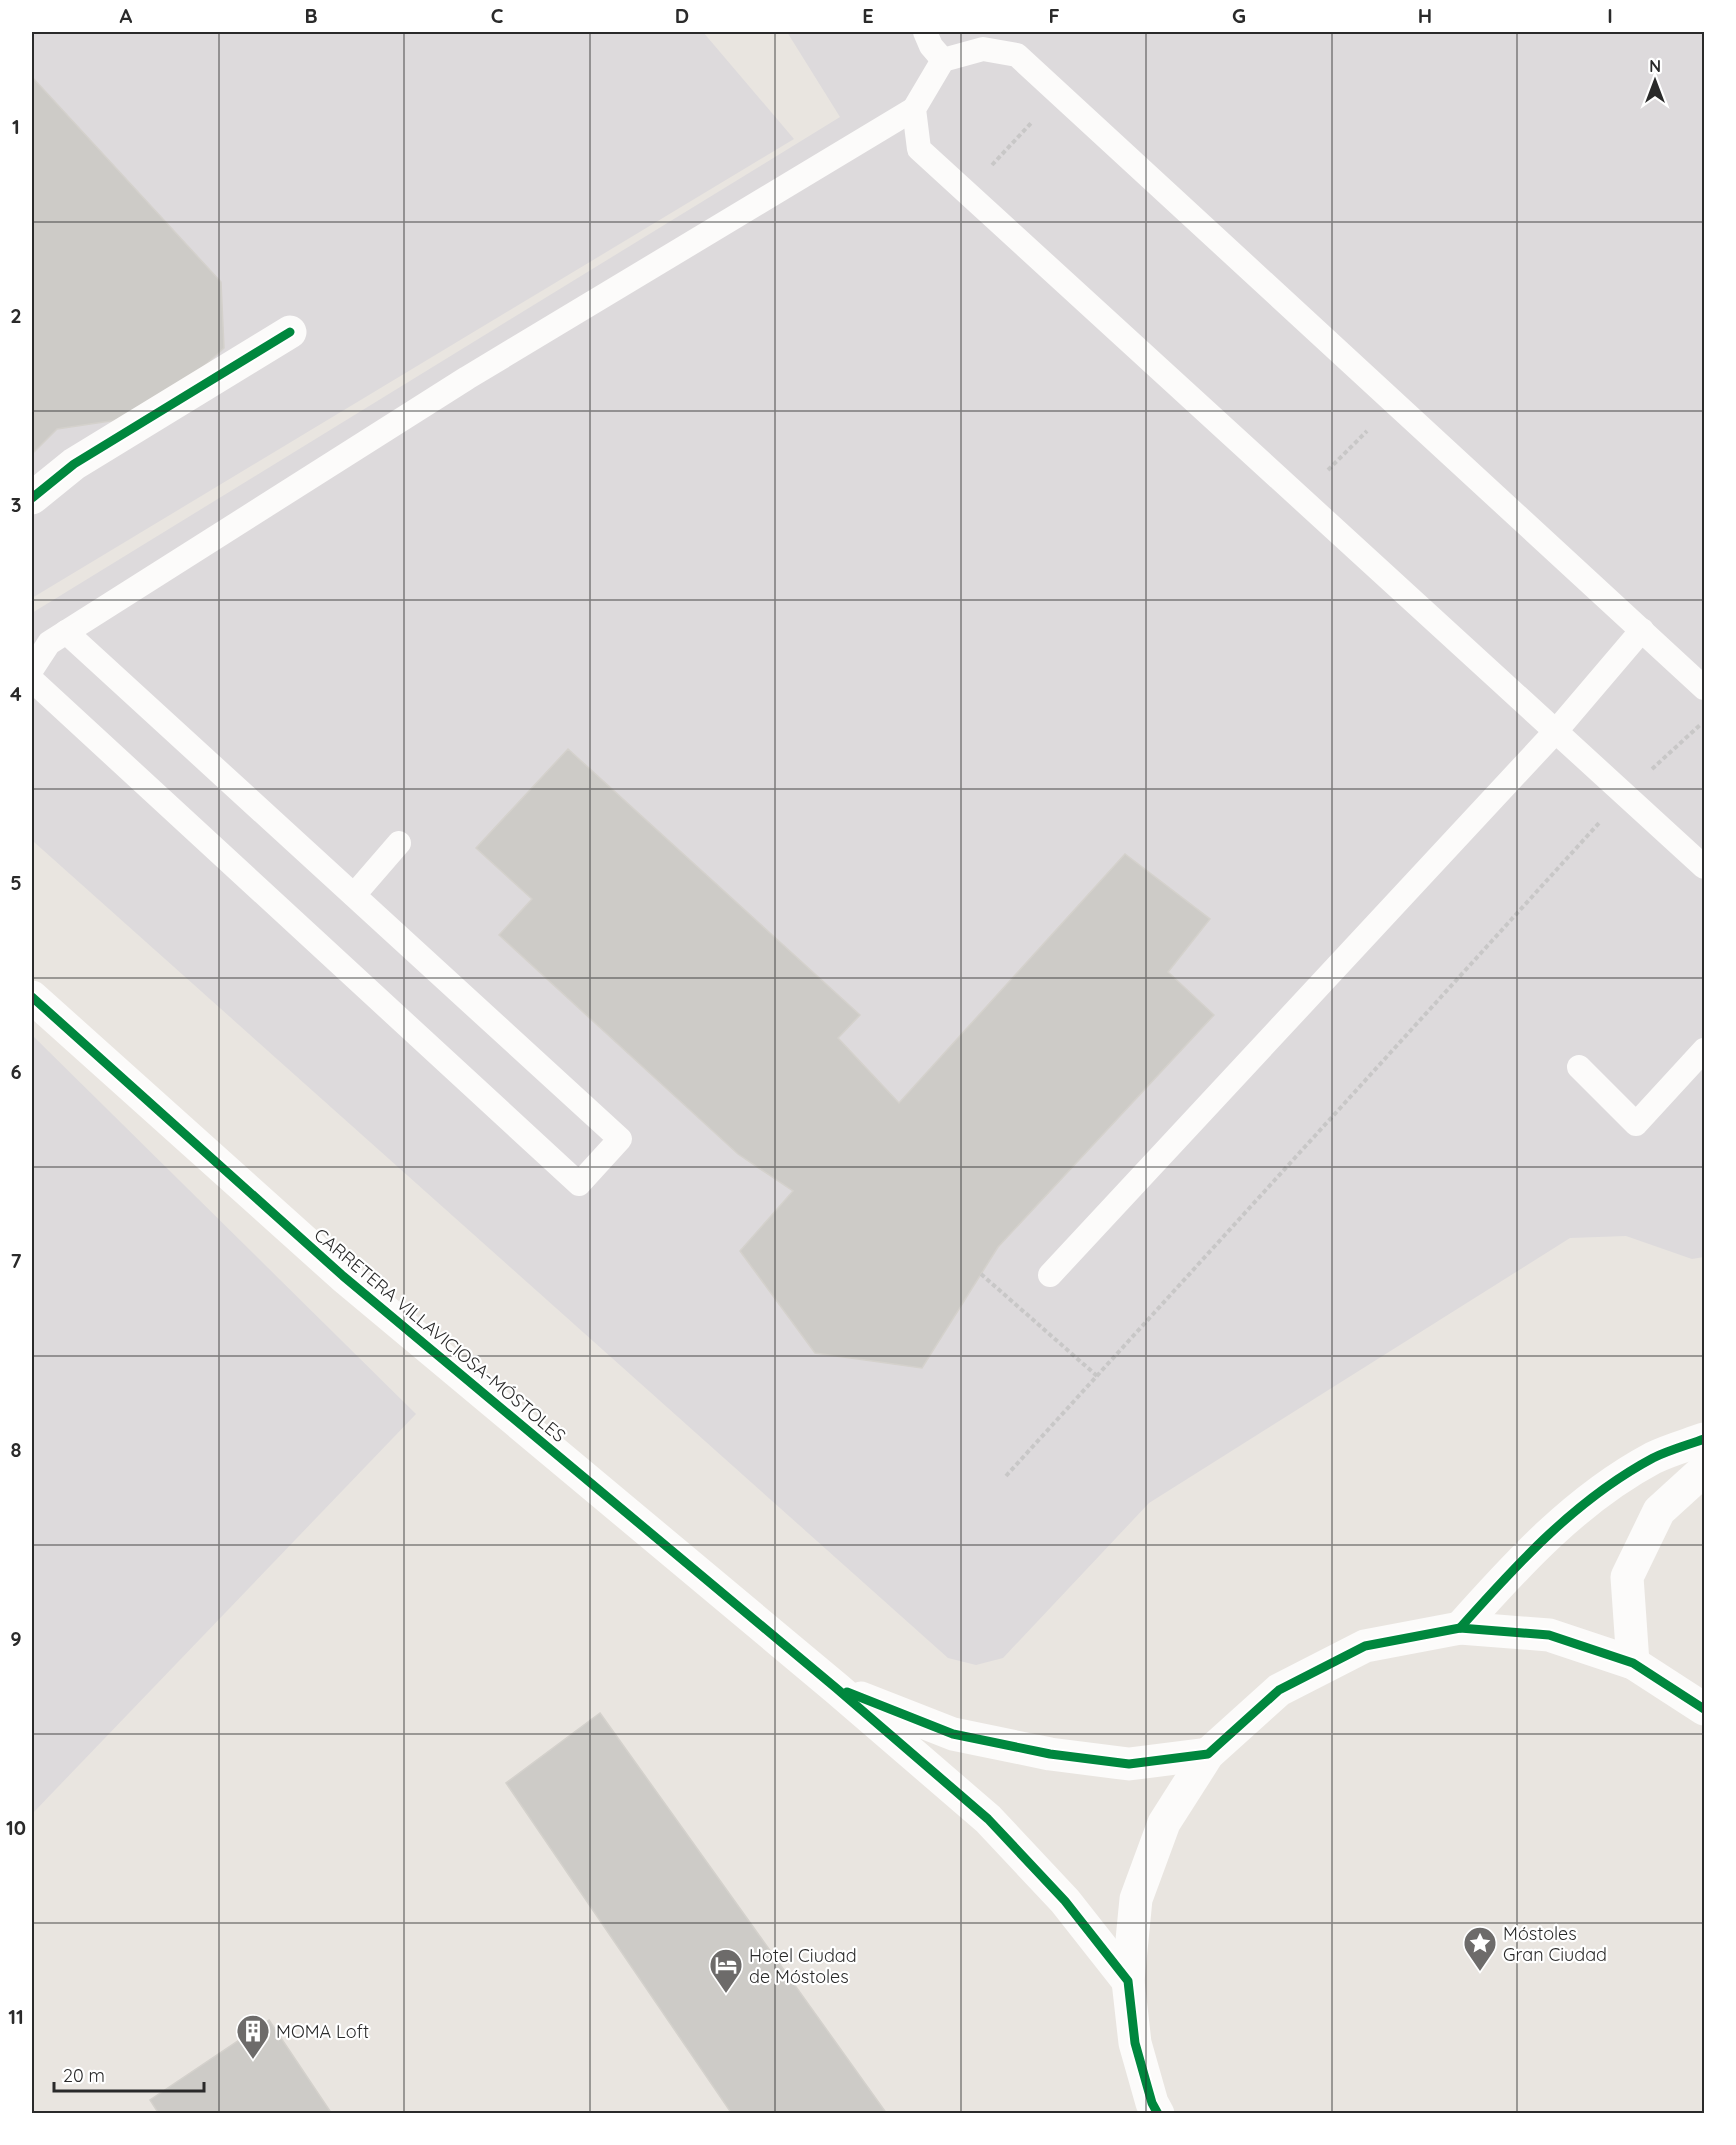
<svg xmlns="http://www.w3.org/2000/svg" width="1736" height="2145" font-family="Quicksand,sans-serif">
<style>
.industrial{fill:#dddadc}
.building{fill:#cdcbc7;stroke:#d4d1cc;stroke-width:1.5}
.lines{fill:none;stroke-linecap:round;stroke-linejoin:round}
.path{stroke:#c8c7c7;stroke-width:4;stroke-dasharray:4.5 3;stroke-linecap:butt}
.lane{stroke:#fcfbfa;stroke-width:24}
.street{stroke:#fcfbfa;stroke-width:33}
.secondary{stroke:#fcfbfa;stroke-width:33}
.cycleway-casing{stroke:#fff;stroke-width:13}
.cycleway{stroke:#00873e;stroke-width:9}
.grid{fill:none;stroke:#2a2a2a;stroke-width:1.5;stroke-opacity:0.55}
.labels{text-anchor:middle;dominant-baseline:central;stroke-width:4.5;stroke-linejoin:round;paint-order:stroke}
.street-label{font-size:18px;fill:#2a2a2a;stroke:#fff}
.poi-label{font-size:18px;fill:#2a2a2a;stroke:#fff;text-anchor:start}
.neatline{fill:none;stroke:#2a2a2a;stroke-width:2}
.grid-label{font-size:20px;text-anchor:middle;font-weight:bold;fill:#2a2a2a}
</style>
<rect width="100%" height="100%" fill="#e9e5e0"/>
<g class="industrial">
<polygon points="32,32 703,32 794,139 32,598"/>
<polygon points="787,32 1704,32 1704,1257 1692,1259 1626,1236 1570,1238 1149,1503 1003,1658 976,1665 948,1658 34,842 32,820 32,613 840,117"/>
<polygon points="32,1035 416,1414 32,1814"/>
</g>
<g class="building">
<polygon points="32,77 221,282 224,348 150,415 57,429 32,454"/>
<polygon points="568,749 860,1015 838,1038 899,1103 1125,854 1210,919 1168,972 1214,1015 998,1247 922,1368 815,1353 740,1251 793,1191 738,1154 499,935 532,899 476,848"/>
<polygon points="600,1713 716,1875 887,2114 732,2114 506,1783"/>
<polygon points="269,2020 332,2114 159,2114 150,2100"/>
</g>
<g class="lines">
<g class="path">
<polyline points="992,165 1032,122"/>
<polyline points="1328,470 1367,431"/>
<polyline points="1652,769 1700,725"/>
<polyline points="981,1274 1097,1376"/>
<polyline points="1006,1476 1599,823"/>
</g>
<g class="lane">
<polyline points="925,32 931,46 943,60"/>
<polyline points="32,669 49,643 467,378 914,109"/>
<polyline points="32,680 579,1184 620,1139 66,632"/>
<polyline points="1704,688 1017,55 983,49 943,60 914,109 919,149 1704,867"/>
<polyline points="354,895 399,843"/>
<polyline points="1579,1067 1636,1124 1704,1050"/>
<polyline points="1050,1275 1556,731 1642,630"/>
</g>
<g class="street">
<polyline points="32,498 74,464 290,332"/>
<path d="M1460,1628C1517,1564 1576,1499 1653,1458C1669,1450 1688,1445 1704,1439"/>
<polyline points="1633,1663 1627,1577 1659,1511 1704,1470"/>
</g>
<g class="secondary">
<polyline points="32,997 343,1276 836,1688 988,1819 1065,1901 1128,1981"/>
<polyline points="861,1698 953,1734 1050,1754 1129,1764 1208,1754"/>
<polyline points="1158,2114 1152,2103 1135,2043 1128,1981 1136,1899 1164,1823 1208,1754 1279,1690 1365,1646 1460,1628 1549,1635 1633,1663 1704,1709"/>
</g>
<defs>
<g id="cycleway">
<polyline points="32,498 74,464 290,332"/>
<polyline points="32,997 343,1276 836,1688 988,1819 1065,1901 1128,1981 1135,2043 1152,2103 1158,2114"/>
<path d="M1460,1628C1517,1564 1576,1499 1653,1458C1669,1450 1688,1445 1704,1439"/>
<polyline points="847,1692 953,1734 1050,1754 1129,1764 1208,1754 1279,1690 1365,1646 1460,1628 1549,1635 1633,1663 1704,1709"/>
</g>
</defs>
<use href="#cycleway" class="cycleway-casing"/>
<use href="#cycleway" class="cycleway"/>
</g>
<path class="grid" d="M219,32V2114M404,32V2114M590,32V2114M775,32V2114M961,32V2114M1146,32V2114M1332,32V2114M1517,32V2114M32,222H1704M32,411H1704M32,600H1704M32,789H1704M32,978H1704M32,1167H1704M32,1356H1704M32,1545H1704M32,1734H1704M32,1923H1704"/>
<defs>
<symbol id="sight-pin" viewBox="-11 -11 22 30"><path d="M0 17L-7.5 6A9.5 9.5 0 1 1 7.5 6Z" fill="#6d6b6a" stroke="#fff"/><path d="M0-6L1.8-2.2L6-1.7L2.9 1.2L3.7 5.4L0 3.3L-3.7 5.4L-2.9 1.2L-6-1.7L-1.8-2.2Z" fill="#fff"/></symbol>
<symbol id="hotel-pin" viewBox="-11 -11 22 30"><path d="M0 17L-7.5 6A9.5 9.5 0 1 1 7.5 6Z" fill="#6d6b6a" stroke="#fff"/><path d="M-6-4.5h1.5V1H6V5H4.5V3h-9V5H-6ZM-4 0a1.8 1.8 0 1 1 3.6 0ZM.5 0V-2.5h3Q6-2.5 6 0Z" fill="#fff"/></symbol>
<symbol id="building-pin" viewBox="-11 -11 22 30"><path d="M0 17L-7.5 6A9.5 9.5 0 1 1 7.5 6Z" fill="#6d6b6a" stroke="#fff"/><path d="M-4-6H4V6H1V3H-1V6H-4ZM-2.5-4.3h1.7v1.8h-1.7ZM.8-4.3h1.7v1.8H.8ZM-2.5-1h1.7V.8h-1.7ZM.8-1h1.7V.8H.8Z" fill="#fff"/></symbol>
</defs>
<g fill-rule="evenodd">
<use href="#sight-pin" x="1461" y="1924" width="38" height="52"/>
<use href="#hotel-pin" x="707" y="1946" width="38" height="52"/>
<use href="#building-pin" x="234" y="2012" width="38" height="52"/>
</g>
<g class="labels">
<g class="street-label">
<text transform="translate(440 1335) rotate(40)">CARRETERA VILLAVICIOSA-MÓSTOLES</text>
</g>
<g class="poi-label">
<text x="1503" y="1933">Móstoles<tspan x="1503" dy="21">Gran Ciudad</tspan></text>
<text x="749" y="1955">Hotel Ciudad<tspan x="749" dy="21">de Móstoles</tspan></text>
<text x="276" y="2031">MOMA Loft</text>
</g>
</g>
<rect width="1736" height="2145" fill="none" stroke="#ffffff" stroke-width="66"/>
<g transform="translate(1655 81)" stroke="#ffffff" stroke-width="4.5" paint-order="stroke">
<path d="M0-4.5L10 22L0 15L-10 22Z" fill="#2a2a2a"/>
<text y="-9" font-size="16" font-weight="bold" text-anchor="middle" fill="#2a2a2a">N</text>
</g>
<path d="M54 2082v9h150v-9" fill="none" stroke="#2a2a2a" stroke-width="3"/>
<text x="63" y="2082" font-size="18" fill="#2a2a2a" stroke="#ffffff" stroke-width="4.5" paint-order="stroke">20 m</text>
<rect x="33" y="33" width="1670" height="2079" class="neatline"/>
<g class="grid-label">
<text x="126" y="23">A</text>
<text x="311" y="23">B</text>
<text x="497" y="23">C</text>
<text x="682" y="23">D</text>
<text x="868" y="23">E</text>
<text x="1054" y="23">F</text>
<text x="1239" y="23">G</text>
<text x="1425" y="23">H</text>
<text x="1610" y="23">I</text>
<text x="16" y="134">1</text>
<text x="16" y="323">2</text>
<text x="16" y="512">3</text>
<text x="16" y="701">4</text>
<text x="16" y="890">5</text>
<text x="16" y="1079">6</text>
<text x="16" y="1268">7</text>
<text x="16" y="1457">8</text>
<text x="16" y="1646">9</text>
<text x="16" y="1835">10</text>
<text x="16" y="2024">11</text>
</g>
</svg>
